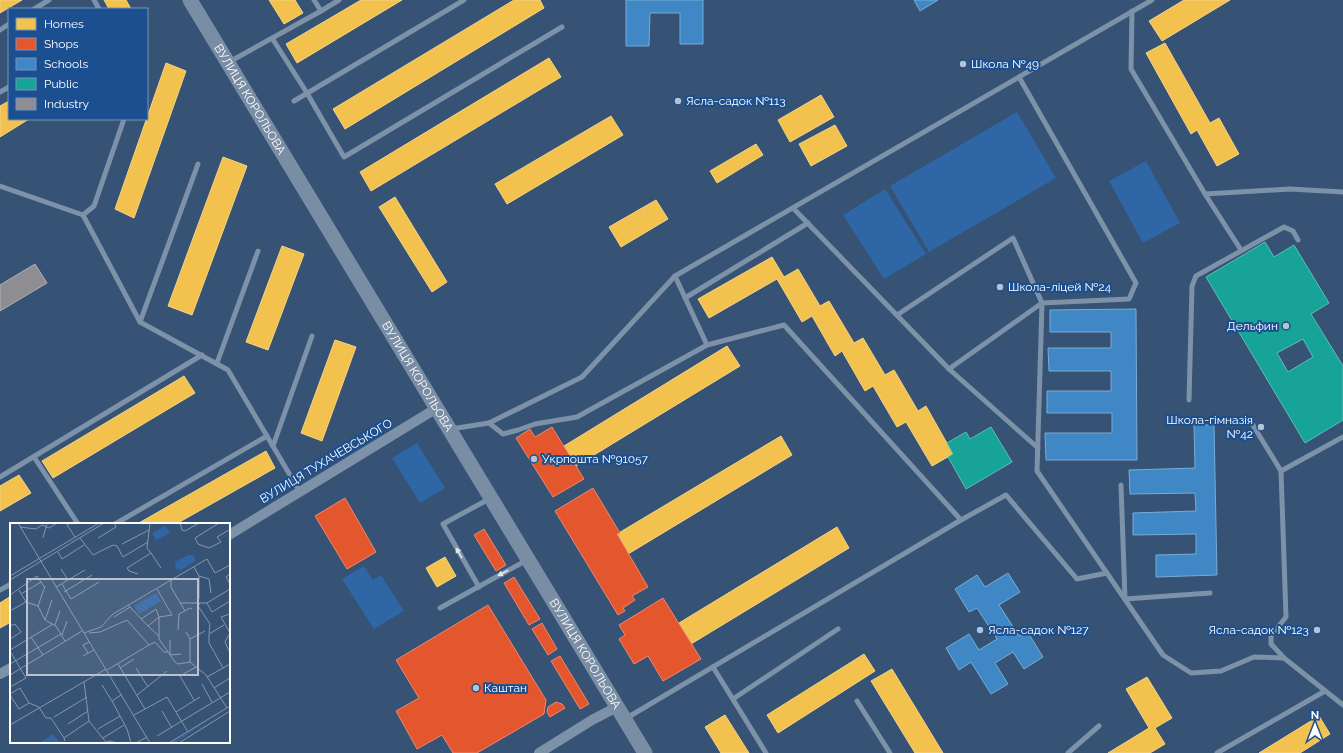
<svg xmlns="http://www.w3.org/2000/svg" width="1343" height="753" font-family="Raleway,sans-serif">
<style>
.green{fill:#2f66a5}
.homes{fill:#f2c14e;stroke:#f6d483}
.shops{fill:#e4572e;stroke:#ec896d}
.schools{fill:#3f88c5;stroke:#79acd6}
.public{fill:#17a398;stroke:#5dbfb7;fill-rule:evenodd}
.industry{fill:#8d8d92;stroke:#afafb3}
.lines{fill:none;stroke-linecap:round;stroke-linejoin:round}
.lane{stroke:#7d92a8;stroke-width:5}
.street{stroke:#7d92a8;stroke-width:10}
.secondary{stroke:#798da4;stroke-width:15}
.oneway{fill:#e5e9ee}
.poi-dot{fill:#b9c2ce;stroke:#1b4f8f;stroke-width:1.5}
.labels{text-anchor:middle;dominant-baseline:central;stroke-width:4;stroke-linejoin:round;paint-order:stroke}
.poi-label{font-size:12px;fill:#fff;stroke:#1b4f8f;text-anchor:start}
.street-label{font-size:12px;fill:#fff;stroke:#1b4f8f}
.inset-road{fill:none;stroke:#8697ac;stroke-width:1}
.view{fill:#b9c2ce;fill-opacity:0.15;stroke:#b9c2ce;stroke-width:2}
.inset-edge{fill:none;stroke:#fff;stroke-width:2}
</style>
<rect width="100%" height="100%" fill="#365274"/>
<g class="green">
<polygon points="1017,112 1056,178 929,252 890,186"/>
<polygon points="1146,161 1180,223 1143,243 1109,181"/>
<polygon points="885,189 926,254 884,279 843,215"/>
<polygon points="417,443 445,488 420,503 392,458"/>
<polygon points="364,566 373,580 381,575 404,611 374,629 342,579"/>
</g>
<g class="homes">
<polygon points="0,0 22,0 0,13"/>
<polygon points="104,0 126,0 131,9 109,9"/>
<polygon points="269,0 295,0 303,13 284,24"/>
<polygon points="361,0 402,0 297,63 286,44"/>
<polygon points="514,0 540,0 544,8 345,129 333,109"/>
<polygon points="1184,0 1230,0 1162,41 1149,21"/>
<polygon points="1165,43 1210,123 1219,118 1239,154 1217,166 1197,130 1191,134 1146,53"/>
<polygon points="549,58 561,77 371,191 360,172"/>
<polygon points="166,63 186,71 134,218 115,209"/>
<polygon points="821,95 834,117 790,142 778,120"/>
<polygon points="9,101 9,119 29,119 0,137 0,106"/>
<polygon points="611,116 623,135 507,204 495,184"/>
<polygon points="835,125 847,146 811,166 799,144"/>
<polygon points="756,144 763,155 717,183 710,171"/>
<polygon points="223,157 247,166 192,315 168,306"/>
<polygon points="395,197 447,282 432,292 379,207"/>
<polygon points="656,200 668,219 621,247 609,227"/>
<polygon points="282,246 304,254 268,350 246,342"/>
<polygon points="772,257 784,277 798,269 820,306 829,301 854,343 863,338 885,375 894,370 918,411 926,406 953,454 932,466 906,422 897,427 873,386 865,391 842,351 835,356 812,316 802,322 777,279 709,318 698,299"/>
<polygon points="335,340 356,347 322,441 301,433"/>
<polygon points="727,346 740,366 576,466 564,446"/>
<polygon points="184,376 195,393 53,478 42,461"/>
<polygon points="781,436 792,455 628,554 617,534"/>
<polygon points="266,451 275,468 176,524 137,524"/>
<polygon points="19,475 31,493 0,511 0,486"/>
<polygon points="837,527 849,548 691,644 679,623"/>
<polygon points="445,557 456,576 437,587 426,568"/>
<polygon points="11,596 11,622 0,628 0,603"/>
<polygon points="864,654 875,671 778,733 767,715"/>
<polygon points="892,669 943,753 915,753 871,681"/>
<polygon points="1147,677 1172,718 1155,728 1165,744 1150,753 1108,753 1149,728 1126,689"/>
<polygon points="725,715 749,753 721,753 705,727"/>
<polygon points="1319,716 1330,734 1300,753 1259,753"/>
</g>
<g class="shops">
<polygon points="552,427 584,479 553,497 516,438 530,429 535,437"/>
<polygon points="593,488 620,533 617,534 648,587 632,596 635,600 623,608 625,611 618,615 555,511"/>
<polygon points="345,498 376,552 347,569 315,516"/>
<polygon points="484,529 506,565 496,571 474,535"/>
<polygon points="514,577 540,619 529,625 504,583"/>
<polygon points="663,598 701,659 663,681 648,656 634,664 619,639 625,635 619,625"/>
<polygon points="488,605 546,700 544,714 477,753 453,753 442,735 417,749 396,711 419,698 396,660"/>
<polygon points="542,623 557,649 548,655 532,629"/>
<polygon points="560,656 589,704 580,709 551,661"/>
<polygon points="556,702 562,704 565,708 550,717 547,712 548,707"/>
</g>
<g class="schools">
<polygon points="626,0 703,0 703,44 680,44 680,13 650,13 649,46 626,46"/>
<polygon points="914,0 938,0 920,11"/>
<polygon points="1136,309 1137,460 1046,460 1045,433 1112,433 1112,413 1047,413 1047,391 1111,391 1111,371 1049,371 1048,348 1111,348 1111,332 1050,332 1050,310"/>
<polygon points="1194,425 1214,425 1217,575 1156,577 1156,555 1196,554 1196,534 1133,535 1133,513 1196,511 1195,493 1130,494 1129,470 1195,468"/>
<polygon points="1008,573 1020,592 999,605 1019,636 1027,631 1043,657 1024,669 1013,652 995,663 1008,684 991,694 971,662 959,670 946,648 969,634 979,650 997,639 977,608 969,612 955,589 977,575 985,587"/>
</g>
<g class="public">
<path d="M1265,242L1274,257L1294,245L1329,303L1311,314L1343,366V420L1305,443L1206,277ZM1303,339L1313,357L1288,372L1277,353Z"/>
<polygon points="991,427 1012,462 966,489 948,457 953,454 947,443 966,432 970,439"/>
</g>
<polygon class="industry" points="35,264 47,283 0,311 0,285"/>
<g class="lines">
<g class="lane">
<polyline points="94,0 99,9"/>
<polyline points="314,0 321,11 339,0"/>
<polyline points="34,9 49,0"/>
<polyline points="1132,11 1131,69 1205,194 1241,250"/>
<polyline points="0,30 9,24"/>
<polyline points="272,38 307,93 344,157 562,27"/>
<polyline points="229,62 321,11"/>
<polyline points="1019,77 1136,283 1129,299 1042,303 1037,471 1163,655 1191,673 1221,671 1254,657 1284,658 1343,705"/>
<polyline points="0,92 9,87"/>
<polyline points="294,101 464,0"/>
<polyline points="0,186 83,215 140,322 228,370 300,492"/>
<polyline points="1205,194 1290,189 1343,192"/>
<polyline points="793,208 949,369 1042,303 1013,238 897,315"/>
<polyline points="83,215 94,206 124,119"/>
<polyline points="675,276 707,345"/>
<polyline points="685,298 808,223"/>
<polyline points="140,322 198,164"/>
<polyline points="217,363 258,251"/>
<polyline points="949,369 1038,448"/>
<polyline points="1189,400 1192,286 1196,276 1284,227 1293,231 1298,240"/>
<polyline points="1251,422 1281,471 1286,617 1271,636 1271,644 1284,658"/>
<polyline points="489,423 503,434 518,430 535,424 577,417 707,345 784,325 961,520 625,719"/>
<polyline points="451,429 489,423 582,377 675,276 1152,0"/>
<polyline points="273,446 312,336"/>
<polyline points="34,457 78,524"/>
<polyline points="1281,471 1343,437"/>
<polyline points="0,477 202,355"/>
<polyline points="1121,485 1125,599 1210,593"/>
<polyline points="961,520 1006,495 1077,579 1107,573"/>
<polyline points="115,524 267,436"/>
<polyline points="479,587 443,524 489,499"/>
<polyline points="0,590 11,584"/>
<polyline points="440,608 527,560"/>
<polyline points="713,667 766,753"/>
<polyline points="733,699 838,629"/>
<polyline points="857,701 890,753"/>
<polyline points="1068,753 1099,726"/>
<polyline points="1217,753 1325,691"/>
</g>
<g class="street">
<polyline points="229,535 437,408"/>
<polyline points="0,674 11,668"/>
<polyline points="539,753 592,720 617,707"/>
</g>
<path class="secondary" id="s1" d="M190,0L645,753"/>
</g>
<defs><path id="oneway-solid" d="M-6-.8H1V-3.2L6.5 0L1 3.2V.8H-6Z"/></defs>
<g class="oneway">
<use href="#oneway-solid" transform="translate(459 553) rotate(-120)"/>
<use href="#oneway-solid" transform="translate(503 573) rotate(152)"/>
</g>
<g class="poi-dot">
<circle cx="963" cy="64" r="4"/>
<circle cx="678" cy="101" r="4"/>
<circle cx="1000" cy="287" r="4"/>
<circle cx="1286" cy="326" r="4"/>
<circle cx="1261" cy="427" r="4"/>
<circle cx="534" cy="459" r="4"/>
<circle cx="980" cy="630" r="4"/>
<circle cx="1317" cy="630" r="4"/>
<circle cx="476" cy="688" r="4"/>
</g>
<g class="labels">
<g class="poi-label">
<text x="971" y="64">Школа №49</text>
<text x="686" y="101">Ясла-садок №113</text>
<text x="1008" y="287">Школа-ліцей №24</text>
<text x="1278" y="326" text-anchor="end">Дельфин</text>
<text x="1253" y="420" text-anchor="end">Школа-гімназія<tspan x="1253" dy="14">№42</tspan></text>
<text x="542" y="459">Укрпошта №91057</text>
<text x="988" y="630">Ясла-садок №127</text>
<text x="1309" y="630" text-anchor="end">Ясла-садок №123</text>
<text x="484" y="688">Каштан</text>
</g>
<g class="street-label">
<text stroke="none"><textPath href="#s1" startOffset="116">ВУЛИЦЯ КОРОЛЬОВА</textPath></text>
<text stroke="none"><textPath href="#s1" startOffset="440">ВУЛИЦЯ КОРОЛЬОВА</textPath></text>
<text transform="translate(326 461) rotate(-31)">ВУЛИЦЯ ТУХАЧЕВСЬКОГО</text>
<text stroke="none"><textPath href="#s1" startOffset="764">ВУЛИЦЯ КОРОЛЬОВА</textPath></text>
</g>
</g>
<g transform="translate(10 523)">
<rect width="220" height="220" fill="#365274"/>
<path d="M155,3L160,10L146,17L142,10ZM178,32H184L185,38L171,47L166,46L165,39ZM146,70L151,78L129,91L124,83L130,80L132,84L130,79ZM200,196L165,220H161ZM43,211L50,220H29Z" fill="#2f66a5"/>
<path class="inset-road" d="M8,0L140,220M61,0L57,2L65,14M170,0L172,7L175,8L189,0M209,0L185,15L188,21L199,25L211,19L207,14L219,7M10,4L26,6L32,2L39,5L47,0M33,15L37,0M70,15L83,32L103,22L107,23L113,34L138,19M88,15L106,4L104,0M112,21L139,7M48,29L52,36L74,22M141,30L151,45M184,44L189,53V76M51,46L58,57L75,47M128,51L119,48L117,45L141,30L137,25L140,0M220,51L216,54L220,61M0,53L89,0M189,53L199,56L201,70M0,57L94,0M161,57V64L175,88M52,61L61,76L89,59M46,64L58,57M147,66L162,92L149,94V116L165,139L168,141L180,139L196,152L217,185M9,67L16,79L28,83L35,97L46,103L55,118M54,69L82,52M11,71L31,59M0,72L27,53L35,65M170,80H197L220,66M190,80L188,83L200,101L199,110M197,80L202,89L220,78M118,82L138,103L149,94L146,86L131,96M28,83L35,63M0,88L16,79M104,94L120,84M35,97L42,77M45,102L50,88M0,103L5,101L11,109L0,116M138,103L149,113M168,107L169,91L180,85L182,86M176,109L180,116V139M74,110L91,104L103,91L197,36L205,50L220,42M79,110L90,109L117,97L139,122L97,147M220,110L211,94L220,91M220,110L215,119L220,130M52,112L57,98M21,114L33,132M180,116L195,108M160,117V132L171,131M139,122L145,119L154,129H158M0,127L43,101M0,128L16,155L0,164M78,130L73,122L79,119M73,133L84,127M0,141L51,111M108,141L135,186L124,192M110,145L124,136M126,145L138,164M213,145L199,120V111L214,102M0,152L72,108M197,154L220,141M74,159L79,198L95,218M192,161L202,179M92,162L102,178L111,172M204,165L220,155M0,171L10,165L19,180L29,184L36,195H41L54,215M0,172L9,186L19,180M127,172L157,148M184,177L170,153L186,144M102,178L117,206L121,220M135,186L157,174L178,209M152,188L162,205M166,189L190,174M44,194L77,174M58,201L78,188M0,202L96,146M88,206L110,193M147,213L220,169M93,215L114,202M55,218L54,215L79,198M91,220L100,218L107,220M126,220L137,214M159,220L220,183M169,220L220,188"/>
<path class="view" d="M17,56H188V152H17Z"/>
<rect width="220" height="220" class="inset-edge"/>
</g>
<rect x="8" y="8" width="140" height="112" fill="#1b4f8f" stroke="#7695bc"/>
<rect x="16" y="18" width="20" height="12" fill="#f2c14e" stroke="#7695bc"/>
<text x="44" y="28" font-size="12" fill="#ffffff">Homes</text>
<rect x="16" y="38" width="20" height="12" fill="#e4572e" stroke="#7695bc"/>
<text x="44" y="48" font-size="12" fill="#ffffff">Shops</text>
<rect x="16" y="58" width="20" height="12" fill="#3f88c5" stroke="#7695bc"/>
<text x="44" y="68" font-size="12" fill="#ffffff">Schools</text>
<rect x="16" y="78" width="20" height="12" fill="#17a398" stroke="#7695bc"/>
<text x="44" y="88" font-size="12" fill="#ffffff">Public</text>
<rect x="16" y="98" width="20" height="12" fill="#8d8d92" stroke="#7695bc"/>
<text x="44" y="108" font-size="12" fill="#ffffff">Industry</text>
<g transform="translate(1315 725)" stroke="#1b4f8f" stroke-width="3" paint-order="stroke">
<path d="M0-3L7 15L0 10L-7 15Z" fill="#ffffff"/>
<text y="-6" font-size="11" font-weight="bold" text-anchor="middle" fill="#ffffff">N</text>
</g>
</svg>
